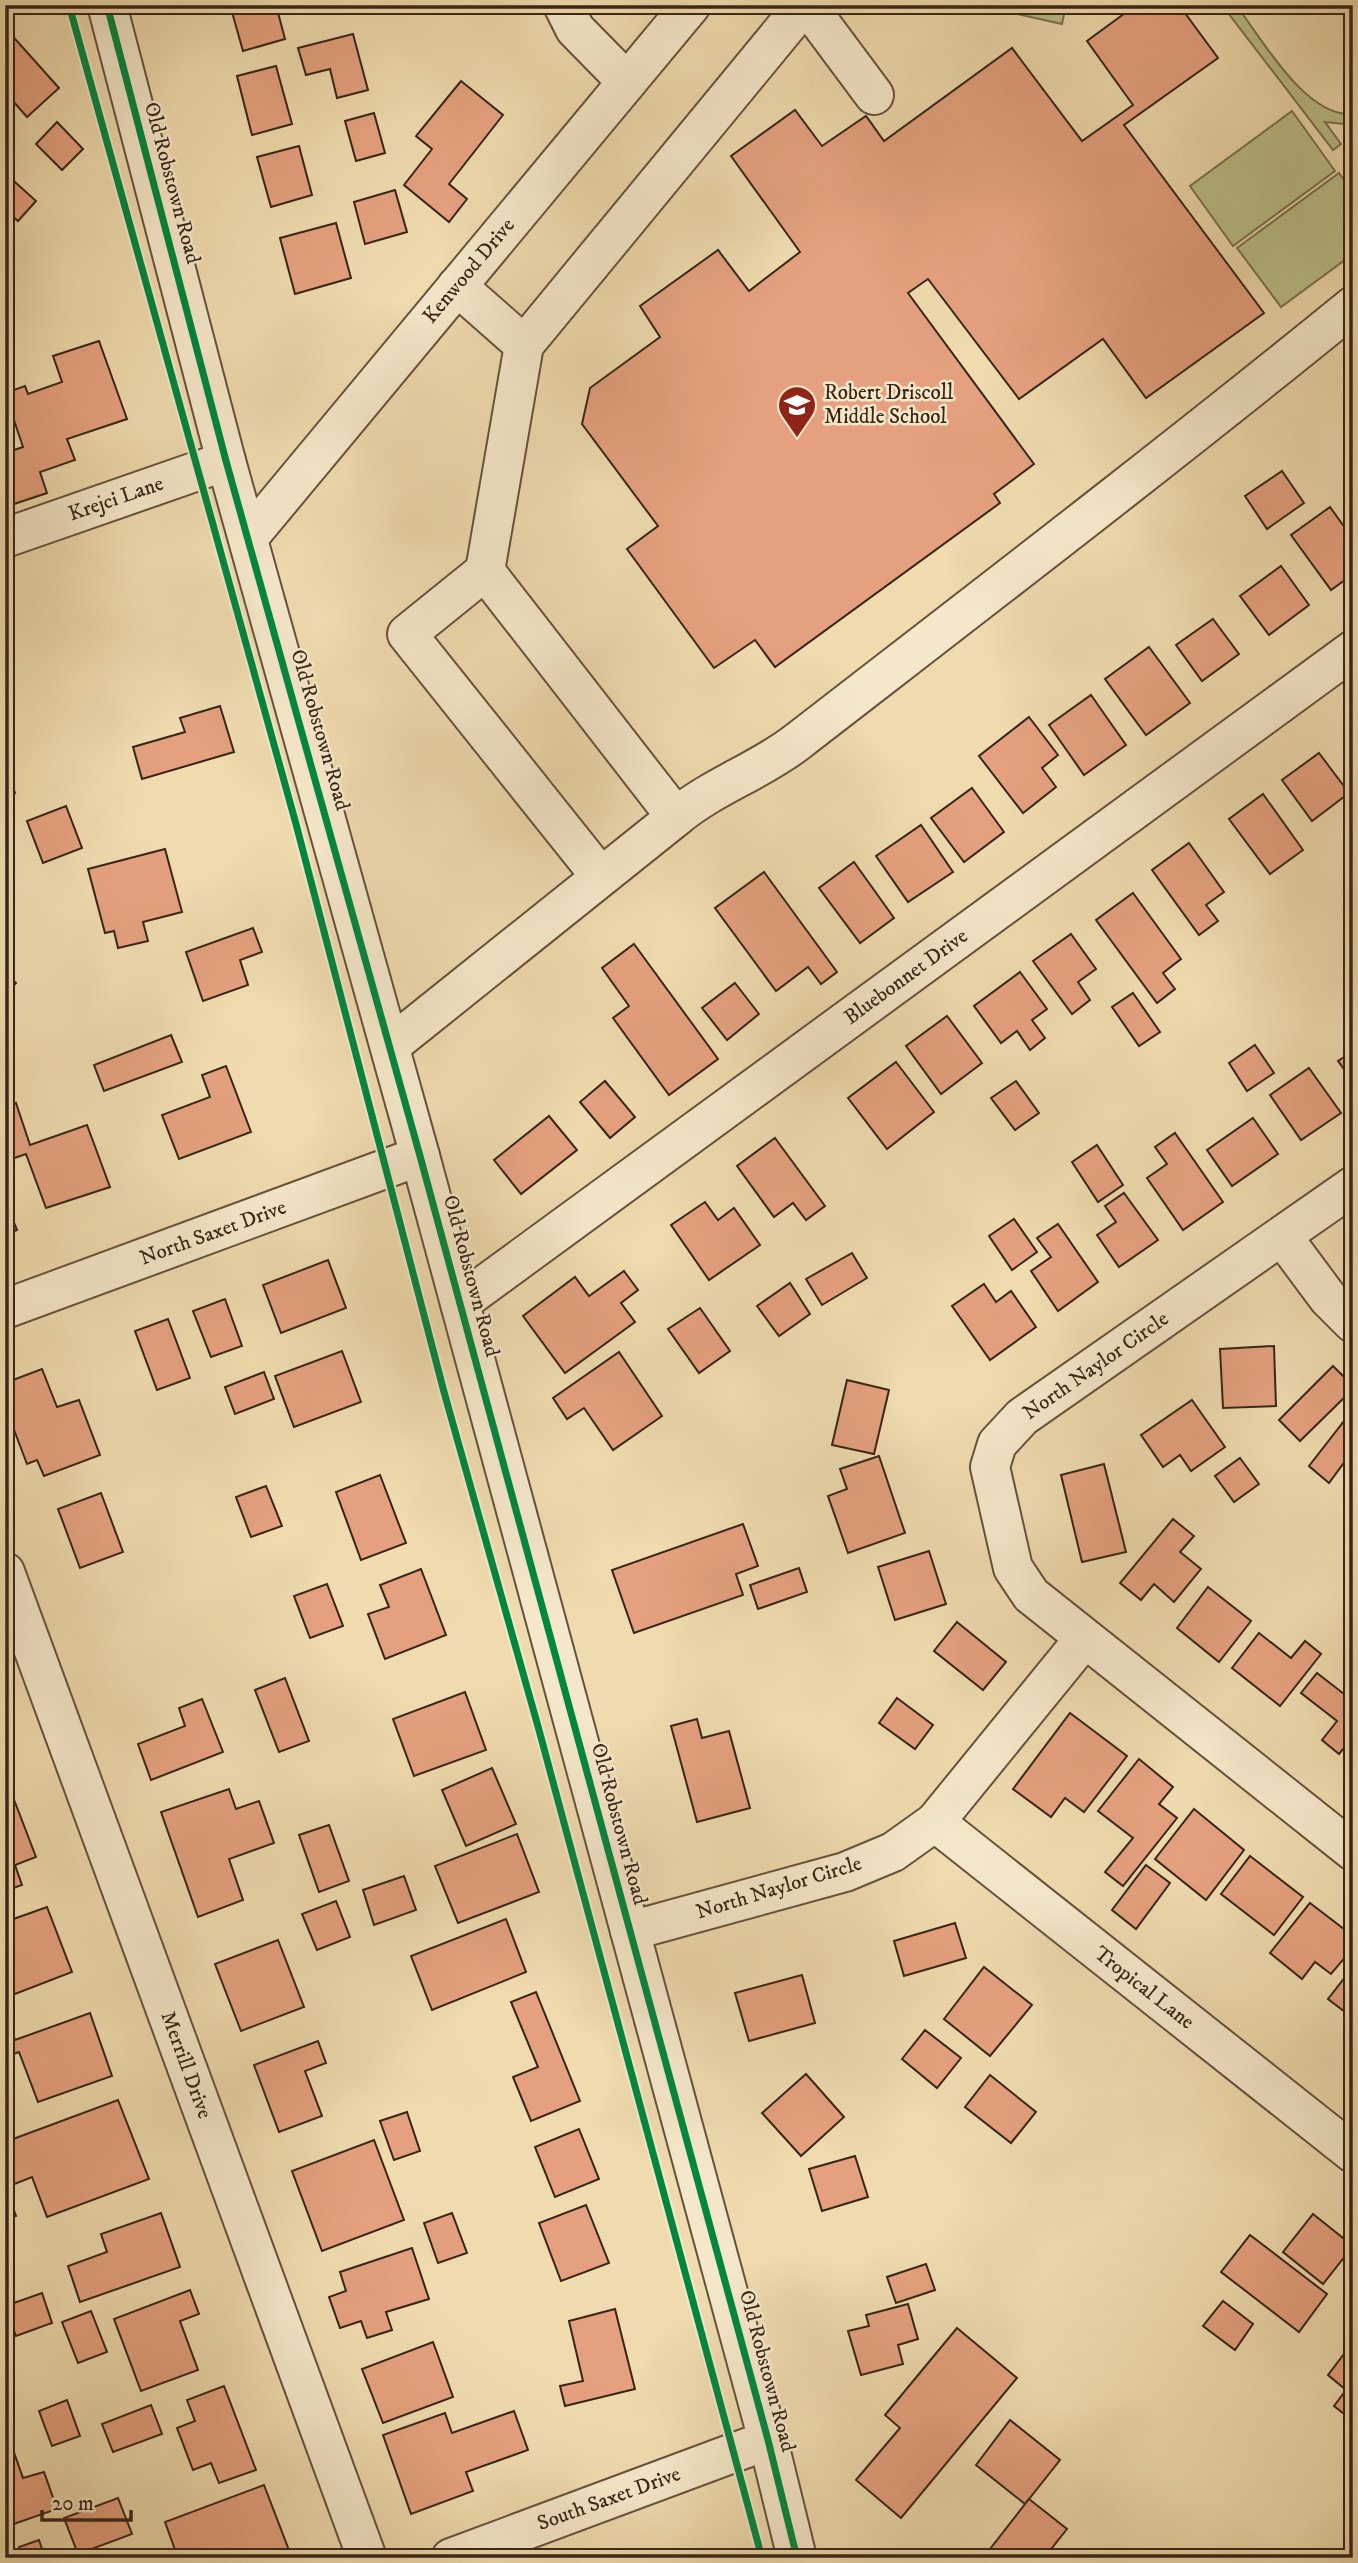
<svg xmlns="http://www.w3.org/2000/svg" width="1358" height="2563" font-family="'IM FELL DW Pica',serif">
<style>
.green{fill:#bbc089;stroke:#797250;stroke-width:2}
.building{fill:#e5a17f;stroke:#372517;stroke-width:2}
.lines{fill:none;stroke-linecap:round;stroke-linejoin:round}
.minor-casing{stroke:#65523d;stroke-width:42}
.minor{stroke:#f5e8ca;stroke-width:38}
.cycleway-casing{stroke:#f5e8ca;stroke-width:11}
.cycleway{stroke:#00873e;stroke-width:7}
.labels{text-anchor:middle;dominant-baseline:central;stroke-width:5;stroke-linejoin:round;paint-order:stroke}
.street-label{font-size:21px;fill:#372517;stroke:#f5e8ca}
.poi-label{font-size:21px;fill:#372517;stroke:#f5e8ca;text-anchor:start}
</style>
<rect width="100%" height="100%" fill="#efdbae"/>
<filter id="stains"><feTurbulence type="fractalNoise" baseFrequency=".00286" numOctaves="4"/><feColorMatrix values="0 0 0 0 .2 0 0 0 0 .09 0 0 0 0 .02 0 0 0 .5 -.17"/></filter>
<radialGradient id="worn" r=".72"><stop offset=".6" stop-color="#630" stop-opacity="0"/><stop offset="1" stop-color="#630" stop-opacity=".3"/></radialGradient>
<g class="green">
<polygon points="976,5 1066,5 1062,24"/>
<path d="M1222,5H1236C1262,39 1306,118 1353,114V125L1325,122L1341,144L1333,150Z"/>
<polygon points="1292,111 1335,171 1233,246 1190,186"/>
<polygon points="1339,173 1353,192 1353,254 1281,307 1237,248"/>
</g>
<g class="building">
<polygon points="230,5 276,5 285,39 243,51"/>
<polygon points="1136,5 1179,5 1218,58 1124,125 1264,313 1146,398 1103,339 1019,399 928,279 908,293 1034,464 994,494 1000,503 775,667 755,640 714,668 627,549 658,526 582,424 590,388 660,337 640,306 718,250 749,291 800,252 731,156 795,110 822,146 866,116 884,141 1012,48 1082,141 1133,105 1087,41"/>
<polygon points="8,31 59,88 27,117 5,92 5,33"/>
<polygon points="353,34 368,90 337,98 330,69 306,75 298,48"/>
<polygon points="276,66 292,124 252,135 237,76"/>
<polygon points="461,81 503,115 449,184 467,199 449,222 404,185 432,149 416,136"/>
<polygon points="374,113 385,153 356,161 345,121"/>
<polygon points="57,122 83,149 62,170 36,144"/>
<polygon points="299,146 312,195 271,207 257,157"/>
<polygon points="5,173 36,201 18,221 5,210"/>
<polygon points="395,190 407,232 365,244 354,202"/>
<polygon points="336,223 351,278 295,294 280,238"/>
<polygon points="99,341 127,419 67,439 75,460 40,472 47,493 5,507 5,453 23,447 5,393 25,386 28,394 62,382 53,356"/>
<polygon points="1282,471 1304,503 1267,529 1245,496"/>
<polygon points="1330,507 1353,539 1353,574 1331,590 1291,535"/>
<polygon points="1281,566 1309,605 1269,635 1240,596"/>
<polygon points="1213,619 1239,654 1202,681 1176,645"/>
<polygon points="1149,647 1190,703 1146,735 1105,679"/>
<polygon points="1091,695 1126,745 1084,775 1049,725"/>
<polygon points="220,706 234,752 142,779 133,747 185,732 180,718"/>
<polygon points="1029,717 1058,755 1042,768 1056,787 1023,813 979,756"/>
<polygon points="1353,730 1353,748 1344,736"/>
<polygon points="1319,753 1349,793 1312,821 1282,780"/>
<polygon points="5,766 15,793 5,797"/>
<polygon points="972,788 1004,832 964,862 931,818"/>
<polygon points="1263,794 1303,850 1270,874 1229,819"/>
<polygon points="66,806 82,848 43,863 27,821"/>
<polygon points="921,825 953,872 908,902 876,856"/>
<polygon points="1189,843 1224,892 1206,905 1218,921 1199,935 1152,870"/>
<polygon points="165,849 182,912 143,922 148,941 118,948 114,931 105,933 88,869"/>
<polygon points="854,862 894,918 860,943 819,888"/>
<polygon points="764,872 837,972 821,984 808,967 776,991 715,908"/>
<polygon points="1133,893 1181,959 1163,973 1175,989 1157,1003 1096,920"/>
<polygon points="253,928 262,952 240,960 248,985 203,1001 186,952"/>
<polygon points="1071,934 1096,969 1078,982 1090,1000 1072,1014 1033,961"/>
<polygon points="634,944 718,1059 669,1095 613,1018 629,1006 602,968"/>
<polygon points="1020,972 1047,1009 1032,1020 1045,1038 1030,1050 1017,1031 1001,1043 974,1006"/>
<polygon points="5,973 16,983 5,994"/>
<polygon points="735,983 759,1014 727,1040 702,1008"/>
<polygon points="1133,993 1160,1032 1139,1046 1112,1007"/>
<polygon points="947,1016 982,1063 941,1094 906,1046"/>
<polygon points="171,1035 182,1062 104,1091 94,1065"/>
<polygon points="1255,1045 1274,1073 1247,1091 1229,1063"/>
<polygon points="1353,1051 1353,1082 1338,1061"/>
<polygon points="896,1062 934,1112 887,1149 848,1098"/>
<polygon points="226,1066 251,1132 179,1159 162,1115 210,1097 202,1075"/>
<polygon points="1309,1068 1341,1113 1301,1140 1270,1095"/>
<polygon points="605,1081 635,1117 610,1138 580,1102"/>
<polygon points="1016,1081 1039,1113 1015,1130 991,1098"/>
<polygon points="16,1103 30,1145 87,1125 110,1187 46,1208 26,1154 6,1161 5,1159 5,1107"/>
<polygon points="549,1116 577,1150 521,1194 494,1160"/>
<polygon points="1253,1118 1278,1154 1232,1186 1207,1150"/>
<polygon points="1175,1133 1223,1202 1183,1230 1147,1178 1167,1164 1155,1147"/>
<polygon points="775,1138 825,1206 806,1220 793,1203 774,1217 737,1166"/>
<polygon points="1097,1145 1123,1185 1098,1202 1072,1162"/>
<polygon points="1124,1193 1158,1240 1119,1267 1097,1235 1116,1222 1105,1206"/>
<polygon points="5,1200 17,1230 5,1235"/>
<polygon points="705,1202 718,1220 734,1208 760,1245 709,1280 671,1225"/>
<polygon points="1014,1219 1037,1252 1012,1270 989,1236"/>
<polygon points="1058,1224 1098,1282 1058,1311 1031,1271 1051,1257 1037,1238"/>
<polygon points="852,1253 867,1278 822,1305 806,1279"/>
<polygon points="328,1260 346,1308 281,1333 263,1285"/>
<polygon points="624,1271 638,1290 621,1303 635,1322 565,1373 523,1316 575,1277 589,1296"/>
<polygon points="790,1283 810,1314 779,1336 757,1306"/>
<polygon points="984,1284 996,1302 1011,1291 1036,1327 990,1360 952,1306"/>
<polygon points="225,1299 242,1346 211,1357 193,1311"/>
<polygon points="700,1308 730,1351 699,1373 668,1329"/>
<polygon points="168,1319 190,1378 157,1390 135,1331"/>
<polygon points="1274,1346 1276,1406 1223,1408 1220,1349"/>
<polygon points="342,1351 361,1402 294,1427 275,1376"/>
<polygon points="619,1352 662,1416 613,1450 584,1408 567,1419 553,1398"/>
<polygon points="1333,1366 1353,1386 1353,1389 1300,1441 1279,1420"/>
<polygon points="42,1369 57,1407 79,1400 100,1455 44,1476 37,1460 27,1464 5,1406 5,1383"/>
<polygon points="264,1372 274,1399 235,1414 225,1387"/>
<polygon points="847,1380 889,1390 874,1454 832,1445"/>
<polygon points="1192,1400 1225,1447 1191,1471 1180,1455 1163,1467 1141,1435"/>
<polygon points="1351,1412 1353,1472 1343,1464 1329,1483 1309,1466"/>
<polygon points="879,1456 905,1533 848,1553 828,1496 847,1489 840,1469"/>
<polygon points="1240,1458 1259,1484 1234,1502 1215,1476"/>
<polygon points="1104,1464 1126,1552 1082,1562 1061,1475"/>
<polygon points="380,1475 406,1543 361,1560 336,1492"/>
<polygon points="266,1486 282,1526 251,1537 236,1497"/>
<polygon points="101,1493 123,1552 80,1568 58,1509"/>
<polygon points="1173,1519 1194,1536 1180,1552 1201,1569 1174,1602 1154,1584 1141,1600 1120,1583"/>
<polygon points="743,1524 758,1566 736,1574 743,1595 634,1633 612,1570"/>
<polygon points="929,1551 946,1604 895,1620 878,1567"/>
<polygon points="799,1568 807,1592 758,1609 750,1585"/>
<polygon points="421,1569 446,1635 385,1659 368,1614 389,1607 380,1585"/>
<polygon points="327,1584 343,1626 310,1638 294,1596"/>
<polygon points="1208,1587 1251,1621 1219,1662 1177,1628"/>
<polygon points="957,1622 1006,1662 983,1690 934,1651"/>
<polygon points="1259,1633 1291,1658 1305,1641 1321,1654 1280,1706 1232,1668"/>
<polygon points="1317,1673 1353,1701 1353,1737 1339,1754 1322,1740 1337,1721 1301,1693"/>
<polygon points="285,1678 309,1741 279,1752 255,1690"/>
<polygon points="465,1692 486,1750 414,1776 393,1719"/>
<polygon points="897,1698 933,1725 915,1749 879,1723"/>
<polygon points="202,1699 223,1752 151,1780 138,1744 185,1726 179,1708"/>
<polygon points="1070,1713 1127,1756 1084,1812 1065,1798 1051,1817 1013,1789"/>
<polygon points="697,1719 702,1738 729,1731 750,1808 697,1822 671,1726"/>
<polygon points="1139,1759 1173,1787 1159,1804 1177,1818 1123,1886 1105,1872 1133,1838 1098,1811"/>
<polygon points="492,1768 516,1824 466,1846 442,1790"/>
<polygon points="229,1789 236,1809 259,1801 274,1843 229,1859 243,1900 198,1917 161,1812"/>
<polygon points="13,1797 36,1857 15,1865 22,1885 5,1891 5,1800"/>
<polygon points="1194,1809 1244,1850 1206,1900 1155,1859"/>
<polygon points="329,1825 349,1881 319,1892 299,1835"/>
<polygon points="517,1834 539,1892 458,1923 435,1866"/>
<polygon points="1250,1856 1303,1897 1274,1935 1221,1894"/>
<polygon points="1146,1865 1170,1883 1136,1929 1112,1910"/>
<polygon points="404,1876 416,1910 374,1925 363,1890"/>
<polygon points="336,1901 350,1937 317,1950 302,1914"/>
<polygon points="1310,1903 1353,1936 1353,1948 1331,1974 1315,1962 1302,1979 1270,1953"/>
<polygon points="47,1907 72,1972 7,1997 5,1922"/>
<polygon points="506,1919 526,1972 432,2010 411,1956"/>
<polygon points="955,1923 966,1958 904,1976 894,1941"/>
<polygon points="278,1940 304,2007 241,2031 215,1964"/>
<polygon points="984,1967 1032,2005 990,2056 944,2019"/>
<polygon points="1353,1967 1353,2018 1328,1999"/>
<polygon points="802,1975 815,2023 749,2041 735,1993"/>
<polygon points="536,1992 580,2101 531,2121 513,2077 538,2067 511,2002"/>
<polygon points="90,2013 112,2076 38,2102 19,2052 5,2057 5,2022 8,2021 15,2040"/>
<polygon points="925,2030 961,2058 937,2088 902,2059"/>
<polygon points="318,2041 326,2063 305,2071 322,2116 279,2132 254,2065"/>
<polygon points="806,2074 844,2117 801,2156 762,2113"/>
<polygon points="990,2075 1036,2112 1011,2143 965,2107"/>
<polygon points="118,2100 149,2179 47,2217 32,2177 12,2185 5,2167 5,2142"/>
<polygon points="407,2112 420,2151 394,2160 380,2121"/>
<polygon points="579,2129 599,2179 555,2197 535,2147"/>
<polygon points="374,2140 404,2220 322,2251 292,2171"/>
<polygon points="855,2156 868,2197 822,2211 809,2169"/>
<polygon points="5,2186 16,2216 5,2220"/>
<polygon points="586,2205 609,2263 561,2281 539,2223"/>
<polygon points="161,2213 180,2267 80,2302 68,2266 107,2252 101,2234"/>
<polygon points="452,2213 467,2253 438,2263 424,2223"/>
<polygon points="1313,2214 1353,2246 1323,2284 1283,2252"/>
<polygon points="1250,2235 1327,2294 1299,2332 1221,2272"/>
<polygon points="412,2248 429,2299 386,2312 392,2330 367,2338 361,2321 340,2328 329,2297 346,2291 340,2272"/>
<polygon points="926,2264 935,2290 896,2303 887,2277"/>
<polygon points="190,2290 199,2314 180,2321 198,2370 141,2391 114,2319"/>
<polygon points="42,2293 52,2323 16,2336 5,2306"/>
<polygon points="1223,2301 1253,2324 1235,2350 1203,2326"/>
<polygon points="908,2304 918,2339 898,2345 903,2364 861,2375 848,2331 869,2326 866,2315"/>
<polygon points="615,2309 635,2389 565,2406 560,2386 583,2381 569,2321"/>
<polygon points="91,2311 107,2352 78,2363 62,2322"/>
<polygon points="957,2328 1017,2378 901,2518 856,2480 900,2428 885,2415"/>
<polygon points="433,2342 453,2397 383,2423 362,2369"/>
<polygon points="1353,2342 1353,2421 1334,2406 1346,2390 1328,2375"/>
<polygon points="224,2386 256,2470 219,2483 211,2463 193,2470 177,2428 195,2421 187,2400"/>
<polygon points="67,2400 80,2436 52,2446 39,2411"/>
<polygon points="151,2405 162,2434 113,2452 102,2424"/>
<polygon points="514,2411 528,2450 466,2472 473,2491 411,2514 383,2435 445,2413 452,2433"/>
<polygon points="1010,2420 1060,2460 1025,2504 976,2465"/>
<polygon points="10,2441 23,2478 44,2472 57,2509 5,2527 5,2443"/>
<polygon points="264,2485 292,2558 178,2558 165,2522"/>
<polygon points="118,2498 132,2534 78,2554 64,2518"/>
<polygon points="1029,2499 1067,2529 1044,2558 983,2558"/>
<polygon points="39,2540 45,2558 23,2558 19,2547"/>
<polygon points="134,2552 136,2558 119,2558"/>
</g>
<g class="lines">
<defs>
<g id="minor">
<polyline points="107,5 226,461 420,1156 768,2440 797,2558"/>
<polyline points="563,5 575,29 627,82"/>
<polyline points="807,5 874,95"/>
<polyline points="457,286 524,345"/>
<polyline points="5,538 226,461"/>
<polyline points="248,538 691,5"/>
<polyline points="485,571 524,345 804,5"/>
<path d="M676,817C713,786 760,771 797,742C983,598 1170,455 1353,306"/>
<polyline points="390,1046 415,1026 676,817 485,571 407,634 601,877"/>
<polyline points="1353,1186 1022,1417 997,1444 990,1467 1013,1568 1031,1595 1353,1851"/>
<polyline points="1282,1236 1328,1298 1353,1323"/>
<polyline points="460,1303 1353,650"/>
<polyline points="5,1309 420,1156"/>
<polyline points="5,1572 367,2558"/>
<polyline points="935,1822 1353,2153"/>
<polyline points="630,1931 845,1872 893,1852 935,1822 1084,1639"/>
<polyline points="451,2558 768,2440"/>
</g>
</defs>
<use href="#minor" class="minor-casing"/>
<use href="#minor" class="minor"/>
<defs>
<g id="cycleway">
<polyline points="69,5 296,824 444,1392 539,1730 762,2558"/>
<polyline points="107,5 226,461 420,1156 768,2440 797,2558"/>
</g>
</defs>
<use href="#cycleway" class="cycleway-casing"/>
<use href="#cycleway" class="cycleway"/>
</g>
<defs>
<symbol id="school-pin" viewBox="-11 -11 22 30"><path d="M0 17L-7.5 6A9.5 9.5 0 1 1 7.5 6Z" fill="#8f2418" stroke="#f5e8ca"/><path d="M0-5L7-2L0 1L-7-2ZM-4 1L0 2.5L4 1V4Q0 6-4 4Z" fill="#fff"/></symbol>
</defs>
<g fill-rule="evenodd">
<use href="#school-pin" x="775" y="383" width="44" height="60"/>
</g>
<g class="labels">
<g class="street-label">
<text transform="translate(172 183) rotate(75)">Old Robstown Road</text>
<text transform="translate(469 271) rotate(-50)">Kenwood Drive</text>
<text transform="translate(116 499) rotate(-19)">Krejci Lane</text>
<text transform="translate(320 730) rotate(74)">Old Robstown Road</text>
<text transform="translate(906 977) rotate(-36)">Bluebonnet Drive</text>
<text transform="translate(213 1233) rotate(-20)">North Saxet Drive</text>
<text transform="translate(471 1276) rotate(75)">Old Robstown Road</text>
<text transform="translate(1096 1366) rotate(-35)">North Naylor Circle</text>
<text transform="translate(619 1824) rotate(75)">Old Robstown Road</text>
<text transform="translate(779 1888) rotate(-17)">North Naylor Circle</text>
<text transform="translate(1144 1988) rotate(38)">Tropical Lane</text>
<text transform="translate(186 2065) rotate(70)">Merrill Drive</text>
<text transform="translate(767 2371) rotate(75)">Old Robstown Road</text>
<text transform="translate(609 2499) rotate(-20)">South Saxet Drive</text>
</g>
<g class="poi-label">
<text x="824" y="393">Robert Driscoll<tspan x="824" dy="24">Middle School</tspan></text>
</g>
</g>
<rect width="1358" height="2563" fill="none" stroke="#efdbae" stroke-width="28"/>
<rect x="7" y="7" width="1344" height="2549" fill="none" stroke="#372517" stroke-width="3.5"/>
<rect x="14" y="14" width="1330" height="2535" fill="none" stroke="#372517" stroke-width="2"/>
<path d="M42 2510v10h89v-10" fill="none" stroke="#372517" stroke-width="3.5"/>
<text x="52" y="2510" font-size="21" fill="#372517" stroke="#f5e8ca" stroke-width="5" paint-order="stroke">20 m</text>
<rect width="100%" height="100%" filter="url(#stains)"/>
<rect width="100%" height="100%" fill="url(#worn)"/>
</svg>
